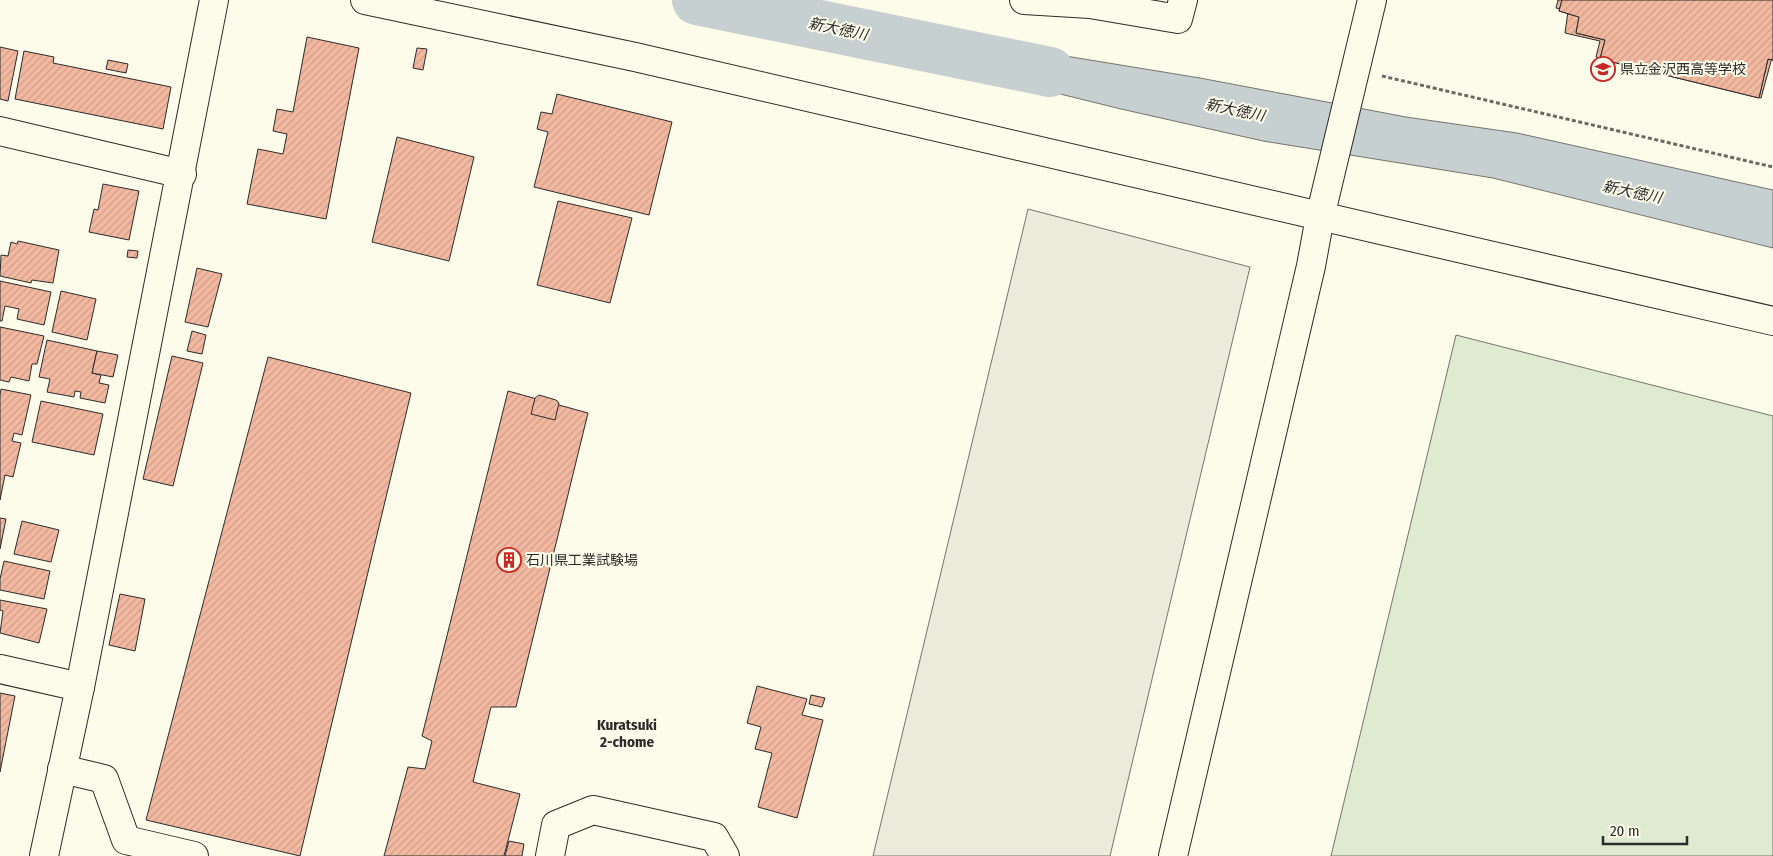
<svg xmlns="http://www.w3.org/2000/svg" width="1773" height="856" font-family="'Fira Sans Condensed','Noto Sans JP',sans-serif">
<style>
.grass{fill:#deebd1;stroke:#74746e}
.parking{fill:#eceadb;stroke:#74746e}
.water{fill:#c7d0d0;stroke:#74746e}
.lines{fill:none;stroke-linecap:round;stroke-linejoin:round}
.river{stroke:#c7d0d0;stroke-width:50}
.building{fill:url(#building-hatch);stroke:#2b2b2b}
.minor-casing{stroke:#2b2b2b;stroke-width:30}
.path{stroke:#6a6964;stroke-width:3;stroke-dasharray:4 2.5;stroke-linecap:butt}
.minor{stroke:#fdfbea;stroke-width:28}
.labels{text-anchor:middle;dominant-baseline:central;stroke-width:4;stroke-linejoin:round;paint-order:stroke}
.poi-label{font-size:14px;fill:#2b2b2b;stroke:#fdfbea;text-anchor:start}
.water-label{font-size:15px;font-style:italic;fill:#2b2b2b;stroke:#fdfbea}
.neighbourhood-label{font-size:15px;font-weight:bold;fill:#2b2b2b;stroke:#fdfbea}
</style>
<defs>
<pattern id="building-hatch" width="6" height="6" patternUnits="userSpaceOnUse" patternTransform="scale(1.25)"><rect width="6" height="6" fill="#f2b8a0"/><path d="M-1 1l2-2M0 6l6-6M5 7l2-2" fill="none" stroke="#d09e8a"/></pattern>
</defs>
<rect width="100%" height="100%" fill="#fdfbea"/>
<polygon class="grass" points="1456,335 1773,416 1773,856 1331,856"/>
<polygon class="parking" points="1028,209 1250,267 1110,856 873,856"/>
<polygon class="water" points="984,45 1041,52 1200,78 1406,117 1517,133 1773,190 1773,248 1493,178 1263,141 1121,109 983,75"/>
<g class="lines">
<polyline class="river" points="697,0 1050,72"/>
</g>
<g class="building">
<polygon points="1558,0 1773,0 1773,54 1761,98 1596,57 1600,41 1565,33 1568,11 1556,8"/>
<polygon points="1562,0 1773,0 1773,60 1768,59 1759,98 1600,59 1605,40 1576,33 1579,17 1559,11"/>
<polygon points="1562,0 1773,0 1773,60 1768,59 1759,98 1600,59 1605,40 1576,33 1579,17 1559,11"/>
<polygon points="307,37 359,48 326,219 247,204 258,149 283,154 287,134 273,131 277,109 293,112"/>
<polygon points="0,47 18,51 8,101 0,99"/>
<polygon points="417,48 427,49 423,70 413,68"/>
<polygon points="24,51 54,57 53,63 171,87 163,129 15,99"/>
<polygon points="108,60 128,64 126,73 106,69"/>
<polygon points="557,94 672,122 649,215 534,187 548,132 537,129 541,112 552,114"/>
<polygon points="397,137 474,157 449,261 372,242"/>
<polygon points="103,184 139,191 129,240 89,232 94,209 98,210"/>
<polygon points="558,201 632,218 610,303 537,285"/>
<polygon points="18,241 59,250 53,283 32,280 31,283 0,276 1,255 8,256 11,242 17,244"/>
<polygon points="128,250 138,251 137,258 127,257"/>
<polygon points="197,268 222,274 208,327 185,322"/>
<polygon points="0,281 51,292 44,325 17,319 19,309 5,306 2,321 0,321"/>
<polygon points="61,291 96,299 87,340 52,332"/>
<polygon points="0,327 44,336 37,364 32,364 29,381 11,377 9,382 0,380"/>
<polygon points="192,331 206,335 202,354 187,351"/>
<polygon points="47,340 97,351 92,373 101,375 99,383 109,385 105,403 80,398 81,392 75,391 74,397 47,392 50,379 39,377"/>
<polygon points="97,351 118,355 113,377 92,373"/>
<polygon points="172,356 203,363 173,486 143,479"/>
<polygon points="268,357 411,393 300,856 146,820"/>
<polygon points="1,389 31,395 22,435 14,433 12,441 21,443 13,477 5,475 0,500 0,395"/>
<polygon points="508,391 588,413 516,707 491,707 473,782 520,794 504,856 384,856 408,767 425,769 432,741 422,736"/>
<polygon points="539,395 556,400 559,403 555,420 531,414 535,398"/>
<polygon points="41,401 103,414 94,455 32,442"/>
<polygon points="0,518 6,519 0,549"/>
<polygon points="22,521 59,530 51,562 14,554"/>
<polygon points="4,561 50,571 44,599 0,590 0,579"/>
<polygon points="120,594 145,599 135,651 109,645"/>
<polygon points="0,600 47,609 39,643 0,633 3,611 0,610"/>
<polygon points="757,686 807,699 802,715 823,720 797,818 758,807 772,753 755,749 761,727 747,723"/>
<polygon points="0,693 15,696 0,772"/>
<polygon points="811,695 825,698 822,707 809,704"/>
<polygon points="509,841 524,844 522,856 505,856"/>
</g>
<g class="lines">
<defs>
<g id="minor">
<polyline points="365,0 635,57 1773,321"/>
<polyline points="1024,0 1090,4 1178,19 1183,0"/>
<polyline points="0,131 182,174"/>
<polyline points="0,669 80,687"/>
<polyline points="62,769 104,779 126,840 194,856"/>
<polyline points="44,856 80,687 214,0"/>
<polyline points="550,856 556,825 593,810 714,837 725,856"/>
<polyline points="1173,856 1311,266 1320,217 1372,0"/>
</g>
</defs>
<use href="#minor" class="minor-casing"/>
<polyline class="path" points="1382,76 1773,167"/>
<use href="#minor" class="minor"/>
</g>
<defs>
<symbol id="school-ring" viewBox="-11 -11 22 22"><circle r="9.5" fill="#fdfbea" stroke="#c62828" stroke-width="1.5"/><path d="M0-5L7-2L0 1L-7-2ZM-4 1L0 2.5L4 1V4Q0 6-4 4Z" fill="#c62828"/></symbol>
<symbol id="building-ring" viewBox="-11 -11 22 22"><circle r="9.5" fill="#fdfbea" stroke="#c62828" stroke-width="1.5"/><path d="M-4-6H4V6H1V3H-1V6H-4ZM-2.5-4.3h1.7v1.8h-1.7ZM.8-4.3h1.7v1.8H.8ZM-2.5-1h1.7V.8h-1.7ZM.8-1h1.7V.8H.8Z" fill="#c62828"/></symbol>
</defs>
<g fill-rule="evenodd">
<use href="#school-ring" x="1589" y="55" width="28" height="28"/>
<use href="#building-ring" x="495" y="546" width="28" height="28"/>
</g>
<g class="labels">
<g class="poi-label">
<text x="1620" y="69">県立金沢西高等学校</text>
<text x="526" y="560">石川県工業試験場</text>
</g>
<g class="water-label">
<text transform="translate(838 29) rotate(12)">新大徳川</text>
<text transform="translate(1235 110) rotate(12)">新大徳川</text>
<text transform="translate(1632 192) rotate(12)">新大徳川</text>
</g>
<g class="neighbourhood-label">
<text x="627" y="725">Kuratsuki<tspan x="627" dy="17">2-chome</tspan></text>
</g>
</g>
<path d="M1603 836v8h84v-8" fill="none" stroke="#2b2b2b" stroke-width="2.5"/>
<text x="1610" y="836" font-size="15" fill="#2b2b2b" stroke="#fdfbea" stroke-width="4" paint-order="stroke">20 m</text>
</svg>
